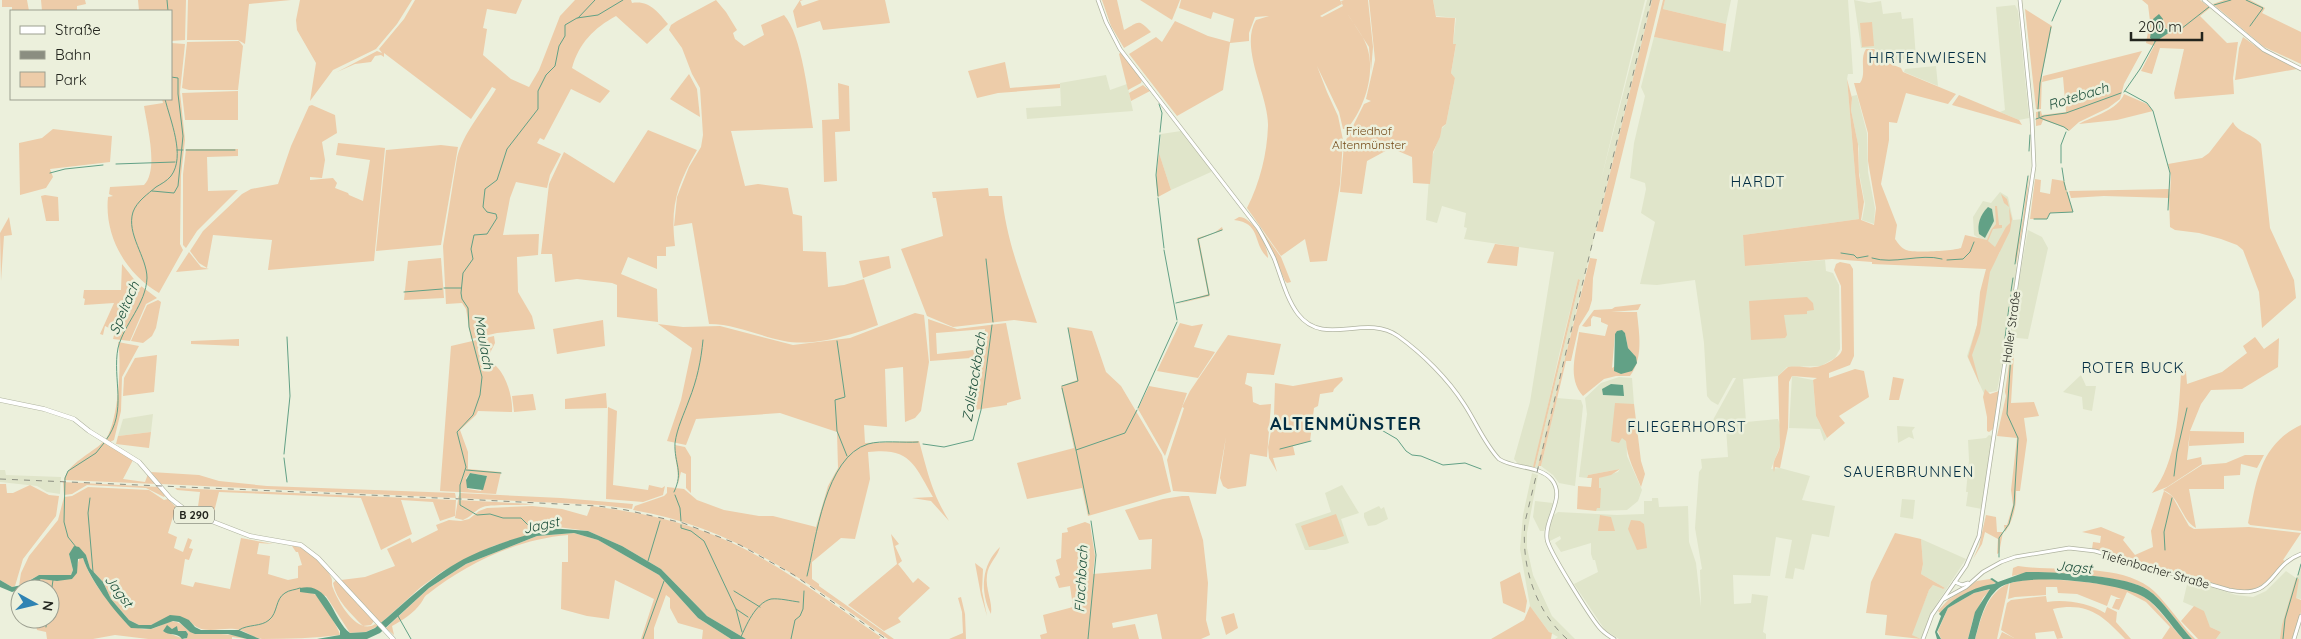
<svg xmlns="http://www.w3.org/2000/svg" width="2301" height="639" font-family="Quicksand,sans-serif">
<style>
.built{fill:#e0e5ca}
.green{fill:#edcca9;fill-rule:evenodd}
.water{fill:#62a186}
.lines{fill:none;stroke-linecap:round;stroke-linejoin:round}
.stream{stroke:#62a186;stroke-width:1}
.secondary-casing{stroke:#b0b4a1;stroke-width:4.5}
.primary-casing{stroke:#b0b4a1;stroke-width:5}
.secondary{stroke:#fff;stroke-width:3}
.primary{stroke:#fff;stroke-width:4}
.rail{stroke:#8b8e81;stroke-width:1;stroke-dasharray:6 6;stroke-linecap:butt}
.labels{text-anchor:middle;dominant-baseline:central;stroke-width:5;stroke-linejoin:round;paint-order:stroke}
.shield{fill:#ecf0dc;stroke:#5f6257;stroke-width:1}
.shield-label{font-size:11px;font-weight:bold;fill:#23251e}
.park-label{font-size:12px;fill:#754b19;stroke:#ecf0dc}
.street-label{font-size:12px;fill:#23251e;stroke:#ecf0dc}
.water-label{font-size:14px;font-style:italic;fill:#1c4f3b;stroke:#ecf0dc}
.quarter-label{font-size:15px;letter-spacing:1px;fill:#022d43;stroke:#ecf0dc}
.district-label{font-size:18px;font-weight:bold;letter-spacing:1px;fill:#022d43;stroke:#ecf0dc}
</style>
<rect width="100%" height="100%" fill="#ecf0dc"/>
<g class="built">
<polygon points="1433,0 1645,0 1600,184 1647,0 1652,0 1538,468 1535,467 1580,280 1578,279 1559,355 1534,468 1518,464 1514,459 1530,402 1554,252 1464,239 1467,228 1464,227 1466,213 1442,206 1437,223 1426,220 1430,163 1442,128 1446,124 1455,78 1451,73 1456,45 1453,44 1456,18 1436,16"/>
<polygon points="1665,0 1731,0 1726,24 1663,9"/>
<polygon points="1738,0 1848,0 1853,74 1848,74 1847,79 1859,219 1743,235 1746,266 1825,260 1826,271 1833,273 1839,285 1840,349 1835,358 1821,366 1787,367 1778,376 1743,379 1746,422 1778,419 1780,425 1780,446 1771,469 1780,468 1810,476 1802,500 1835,506 1829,537 1812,534 1804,570 1795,568 1793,579 1785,578 1792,540 1776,537 1770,576 1733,575 1734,604 1751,603 1752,594 1768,596 1763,632 1766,634 1766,639 1619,639 1605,630 1574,584 1598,572 1595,560 1593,560 1591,554 1591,543 1561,552 1555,543 1561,539 1560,536 1550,541 1547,541 1547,538 1551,517 1558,512 1617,515 1644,514 1644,501 1652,501 1652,498 1658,498 1659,507 1688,506 1689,542 1696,563 1701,607 1700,570 1702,569 1695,528 1699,472 1702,468 1701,459 1728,457 1726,428 1708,429 1736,378 1733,378 1718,405 1711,401 1707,396 1704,343 1695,280 1657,285 1640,284 1655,222 1641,213 1646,189 1645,183 1630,178 1634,143 1645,96 1641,87 1654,37 1730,52"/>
<polygon points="1854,0 1869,3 1881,1 1883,14 1901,12 1902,19 1913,18 1916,58 1888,61 1874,48 1861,48"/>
<polygon points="2015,5 2018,11 2029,118 2019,120 2000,112 2005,110 1996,7"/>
<polygon points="1936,66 1938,86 1904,72 1905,69"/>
<polygon points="1106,75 1110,90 1127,84 1133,111 1027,119 1026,108 1061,106 1060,83"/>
<polygon points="1857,95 1867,133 1868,172 1875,208 1874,224 1862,220 1865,204 1859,172 1859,149 1851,110 1852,96"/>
<polygon points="1181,131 1211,170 1211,172 1171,190 1159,153 1161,134"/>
<polygon points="2000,192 2008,197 2013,220 2023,219 2015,263 2020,275 2028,230 2042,237 2048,248 2028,339 2007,337 1997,391 1985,393 1985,396 1967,356 1978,322 1979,310 1984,305 1990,269 2000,252 1974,235 1973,217 1983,201 1991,203"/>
<polygon points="2081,375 2086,386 2096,386 2092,411 2083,409 2082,397 2063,392"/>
<polygon points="1792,376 1813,380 1816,416 1827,438 1824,441 1820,429 1789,428"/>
<polygon points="1619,377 1632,378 1634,404 1625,404 1627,456 1642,490 1638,501 1627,510 1596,511 1598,478 1618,472 1620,469 1588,475 1587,478 1579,477 1587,414 1585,398 1601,383"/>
<polygon points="1557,398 1581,400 1583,406 1575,486 1559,483 1553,475 1541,466"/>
<polygon points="153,414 151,432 118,436 123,419"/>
<polygon points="1897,426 1915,427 1912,431 1914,439 1909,437 1898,443"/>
<polygon points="1989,435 1994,437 1982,509 1966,506 1968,492 1966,492 1969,460 1968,440 1986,438"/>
<polygon points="0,470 5,470 6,475 61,477 60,494 47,492 37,486 0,482"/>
<polygon points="1532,473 1538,475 1527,533 1527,548 1533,575 1552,616 1575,639 1555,639 1558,637 1549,632 1530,606 1520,549 1523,515"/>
<polygon points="1342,485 1359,513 1341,519 1349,543 1325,550 1305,550 1295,524 1331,512 1325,493"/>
<polygon points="1902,499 1915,500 1913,519 1900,517"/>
<polygon points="1535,501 1553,503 1544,531 1540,531 1533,517"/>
<polygon points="1379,506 1381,509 1384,507 1388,519 1376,525 1368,526 1364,517 1364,513"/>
<polygon points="1921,539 1966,559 1932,611 1921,639 1911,635 1929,590 1933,585 1943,589 1945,588 1921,574 1923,564"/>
<polygon points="2301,566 2301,599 2291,597 2282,639 2216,639 2221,632 2210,627 2197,608 2183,602 2188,580 2236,595 2253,597 2266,591 2286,571 2296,578"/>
</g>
<g class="green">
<polygon points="2,0 27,0 29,11 12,11 12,7 2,7"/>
<polygon points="41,0 85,0 86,4 77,6 77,11 42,11"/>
<polygon points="138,0 186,0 185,40 171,41 171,11 139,11"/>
<polygon points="188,0 291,0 249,4 245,44 238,40 187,40"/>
<polygon points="300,0 412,0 397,24 376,49 333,70 310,101 316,63 297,30 296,20"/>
<path d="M415,0H522L516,14L487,9L483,28L487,29L483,55L511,79L529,87L539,70L560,16L575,0H631L632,3C649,0 658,12 668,24L647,44L616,16C594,28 579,43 572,68L610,91L600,103L571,89L544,140L540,138L537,143L561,154L550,175L547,188L516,182L510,198L503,235L539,234L538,255L517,257L518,292L532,316L535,329L497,333L471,339L466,309L462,303L446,304L443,246L457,158C463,133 483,111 496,89L492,87L471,119L384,53V57L381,55L375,56L371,62L355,64L337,72L377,51L382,53L379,49L404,19Z"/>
<path d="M716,0L726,12L737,30L733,33L735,39L744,46L764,35L761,25L784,15C802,35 809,99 813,128L731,131L745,186L758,184L788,188L793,214L802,216L803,251L826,252L828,287L844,285L864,279L878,325C852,335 812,347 784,341C759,336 735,324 709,324L692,223L674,226L677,197L689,167L701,147L703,135L700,88L692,74L682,48L669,30L671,25L677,21Z"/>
<polygon points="800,0 803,0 800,1 802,6 819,0 885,0 890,23 823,30 820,21 797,28 793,11"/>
<path d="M1102,0H1117L1124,30C1139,22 1138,18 1151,32L1124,48L1111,26Z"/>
<polygon points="1140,0 1180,0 1172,20"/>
<path d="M1181,0H1340L1342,4L1320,16L1322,17L1343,6L1341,1L1344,0H1368L1373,47L1371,71L1369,47L1347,13C1354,25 1365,37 1368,50C1375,76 1364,109 1347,129H1343L1339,112L1317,66L1327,92L1338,116L1343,140L1340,184L1327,261L1310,262L1305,239L1281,256L1247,208C1260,182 1267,154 1268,126C1269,96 1239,48 1256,20L1269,16L1255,17L1249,33V41L1230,43L1223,90L1177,116L1129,54L1156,37L1162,42L1175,21L1208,36L1230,42L1234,19L1213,12L1211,19L1179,8Z"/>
<polygon points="1369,0 1433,0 1436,17 1455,18 1453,44 1456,44 1451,73 1455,78 1446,124 1442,127 1440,137 1433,152 1430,184 1413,183 1412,157 1391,148 1367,161 1362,194 1340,192 1344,144 1364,104 1371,101 1366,99 1375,60"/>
<polygon points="1652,0 1660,0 1603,232 1596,231"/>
<polygon points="1663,0 1665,0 1663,9 1726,24 1723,51 1654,37"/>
<path d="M2142,0H2200L2210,8L2200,16L2227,43L2238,42L2233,78L2234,94L2175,99L2174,93L2184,49L2160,48L2152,74L2141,71L2154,46L2146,43L2150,21L2148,5ZM2163,19L2161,25L2169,30V32L2155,42L2150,40Z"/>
<polygon points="2224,0 2250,0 2265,8 2262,13 2301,32 2301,64 2264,47 2213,4"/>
<polygon points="2025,9 2052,26 2042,73 2041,109 2036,109"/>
<polygon points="1872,22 1874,46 1862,47 1860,23"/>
<polygon points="2243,37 2264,52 2297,69 2235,80 2239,48"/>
<polygon points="239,41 243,46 238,90 189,90 182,88 187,42"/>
<path d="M171,43L185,44L180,92L185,140L181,175L180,244L183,250L159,293C126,274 104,236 108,197L113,196L109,194L110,187L144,185C159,170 147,126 144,106L163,103L162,99H171Z"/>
<path d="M1866,49H1874L1888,63L1901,68L1903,72L1956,94L1948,104L1906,93L1897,123L1889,122V140L1881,184L1897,225L1895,239C1898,243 1901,248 1906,250C1913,253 1953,251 1961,248L1965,235L1987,240L1991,230L1996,224L1995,206H1997L1999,225H2002V228L1993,229L1988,241L1995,247L2006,227L2010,223L2009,207L2004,203L2001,194L2007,199L2012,219L2010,231L1990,272L1980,333L1972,355L1980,385L1968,357L1977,325L1980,292L1986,269L1872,264V262L1832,259L1745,266L1743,235L1859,219L1847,79L1852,98L1851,110L1858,144L1859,175L1864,202L1861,220L1874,225L1876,208L1868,161V133L1854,83H1860C1867,73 1859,60 1866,49Z"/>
<polygon points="2142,51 2124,84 2120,99 2108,108 2079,122 2069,131 2064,127 2043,120 2041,125 2036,126 2036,112 2041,111 2042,115 2066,112 2063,77 2042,82 2043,76"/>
<polygon points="1121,52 1142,80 1141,83 1128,90 1119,54"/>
<polygon points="1005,62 1010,88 1060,84 1060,88 998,93 977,98 968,71"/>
<polygon points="689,74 697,89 700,117 670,99"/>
<polygon points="838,83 849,86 850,131 835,132 837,181 824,182 822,120 839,119"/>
<polygon points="1143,85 1150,91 1131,101 1129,93"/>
<polygon points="238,91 238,120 185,120 182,93"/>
<path d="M2124,94L2147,104L2153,111L2117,120L2079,124C2093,116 2118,110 2124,94Z"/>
<polygon points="1959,95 2019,120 2022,125 1952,105"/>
<polygon points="312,105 335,115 337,133 322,142 325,160 322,178 310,177 310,180 333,178 337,183 335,188 348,193 349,195 363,201 370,160 336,155 338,143 385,148 374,261 268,270 272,240 213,235 207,268 199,263 190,251 203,231 242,194 251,189 278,184 291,146 309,106"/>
<path d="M2233,122C2238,133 2254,134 2261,144L2270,228L2294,280L2296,298L2262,328L2259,292L2243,250L2237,245L2221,239L2199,233L2175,230L2170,227L2169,198L2104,196L2071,198L2069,191L2169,189L2170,195L2171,176L2168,164L2202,158L2209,153Z"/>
<polygon points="53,129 112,136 110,162 50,169 53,177 46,188 20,195 19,143 42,138"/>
<path d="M648,130L697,150C677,185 670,206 675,246L666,247V256H657V269L628,257L621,274L657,289L658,322L617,317V285L612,283L577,279L555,282L552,254H541L549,184L564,152L614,183Z"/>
<polygon points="1184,130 1263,232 1281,257 1291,282 1287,283 1285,281 1266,238"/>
<polygon points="441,145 458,147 441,245 376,251 386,150"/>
<polygon points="186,149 238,149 238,156 207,157 208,191 238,190 197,231 186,248 183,245 183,174"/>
<polygon points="1159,153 1171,190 1158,197 1156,180"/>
<polygon points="2029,173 2027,203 2016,265 2015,256 2022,225"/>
<polygon points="2035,179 2041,180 2040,192 2050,194 2052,179 2064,181 2073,212 2050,213 2047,219 2030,219"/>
<path d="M988,188L989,196H1002C1006,240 1023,281 1037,323L1014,320L953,327L927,316L901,249L943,236L936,198H933L932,192Z"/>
<polygon points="45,195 58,197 59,221 46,221 41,196"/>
<polygon points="9,217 12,235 4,236 1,281 0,233"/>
<path d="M1239,217C1253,217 1268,245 1268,258C1252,244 1262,223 1234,220Z"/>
<polygon points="1222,227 1223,230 1199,239 1210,296 1177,304 1208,294 1197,238 1214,233"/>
<polygon points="1495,244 1519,247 1517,266 1487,263"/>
<polygon points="189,252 201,267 209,269 176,272"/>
<polygon points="889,256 891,268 863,278 859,261"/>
<polygon points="441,258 444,298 404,300 408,261"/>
<polygon points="1590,258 1597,259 1593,278 1592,300 1589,310 1579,326 1571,361 1566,361 1541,466 1538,466"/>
<path d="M1840,262L1850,264L1853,269L1854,356L1850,365L1829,373V378L1855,369L1864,371L1869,397L1839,416L1845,423L1827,438L1816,416L1813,380L1817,378L1792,376L1789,382L1788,428L1780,468L1775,467L1774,472C1771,461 1778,456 1780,446L1778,376L1788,367C1807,365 1812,372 1831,361C1836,357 1840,356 1842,350L1841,286L1834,270L1836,264Z"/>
<polygon points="122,264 137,283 157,298 146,304 130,341 113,339 115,331 105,326 103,335 100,334 114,303 84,305 85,299 83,298 84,290 121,290"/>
<polygon points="1578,279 1580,280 1535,467 1533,467"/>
<polygon points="1807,297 1813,303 1814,310 1807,311 1807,314 1784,315 1787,335 1785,338 1751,340 1749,301"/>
<polygon points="158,300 161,302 156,328 152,336 143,343 131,341 147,305"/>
<path d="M1641,304L1638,310L1611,312H1637C1639,334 1644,357 1630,376H1616L1604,379L1583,396C1567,378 1576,354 1579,332L1605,336L1608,325L1601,322V318L1593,316L1591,319V326L1586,327L1582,326L1594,310L1612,309L1615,307ZM1625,333L1628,348L1634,355L1612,368L1615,334Z"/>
<path d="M915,313L924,315L929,362L921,411L915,418L905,422L903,367L885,369L887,427L864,425L865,443L919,441C928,473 931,491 949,521L931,501L912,498L933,497C914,464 910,447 868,452L870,479L855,539L841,538L812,562V579L819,584V586L894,639H888C807,582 734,527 633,510L635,506L664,496L667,493V487L684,489L697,500L724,510L759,516H773L816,527L828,486L838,468L837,432L780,413L696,419L686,445L667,441L681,400L692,348L658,324L683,327L720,326L793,345L850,338Z"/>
<path d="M928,319L957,329L1006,323L1021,399L1007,403V405L975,410L971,358L930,361ZM985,329L982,349L937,354L936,333Z"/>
<polygon points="603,320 605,346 557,354 553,329"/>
<polygon points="1180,323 1192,326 1203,324 1194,347 1215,352 1198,378 1157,371"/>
<polygon points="1068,327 1092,331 1106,372 1121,386 1162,455 1171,492 1088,516 1082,488 1027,499 1017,463 1074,448 1061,386 1077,380"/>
<polygon points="1228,335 1281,344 1274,375 1247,373 1245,384 1252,387 1253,402 1260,405 1271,404 1267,457 1250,454 1246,486 1228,489 1223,486 1220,478 1226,437 1216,494 1173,491 1167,460 1184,408 1182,407 1190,391"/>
<path d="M494,336L495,343L489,355C492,363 496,365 501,372C508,382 513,400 512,412L478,411L476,415L460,430L468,452V469L501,472L496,494L440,491L451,346ZM470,473L487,476L481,491L468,489L466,478Z"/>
<path d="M2013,337H2015L2011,403L2034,402L2039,416L2024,418L2027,440L2020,491H2016C2017,505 2013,521 2005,532L2004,525H2007L2013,505L2011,490L2017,438L1997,436L2006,396L2005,392Z"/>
<path d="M2255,337L2264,349L2279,338L2278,367L2242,389L2211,390L2201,404L2190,431L2244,432V443L2188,446L2190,433L2187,460L2201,457L2202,464L2167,487L2152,493C2177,463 2179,410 2181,372L2186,371L2187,384L2222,372L2247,353L2243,346Z"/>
<polygon points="239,339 239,346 191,344 191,341"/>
<path d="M118,342L139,346L122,377L121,411L114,440L110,442L106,439C118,420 122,365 118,342Z"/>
<polygon points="157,355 154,392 123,396 124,378 135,358"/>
<polygon points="1342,377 1343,380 1334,389 1333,392 1320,394 1318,406 1314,408 1310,441 1293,446 1295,455 1273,458 1277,472 1269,458 1268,447 1274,415 1275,383 1293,386"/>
<polygon points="1893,377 1904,379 1899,400 1889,400"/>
<polygon points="1149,386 1187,393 1165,456 1138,409"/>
<polygon points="1985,389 1990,394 1999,391 1993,429 1989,432 1987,431 1987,417 1983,397"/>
<polygon points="606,393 607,408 565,409 565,399"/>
<polygon points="533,394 536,410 514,412 512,396"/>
<path d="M1615,403L1634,404L1641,461L1645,474L1641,487C1635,471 1627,458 1626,441L1622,438L1619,443L1611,441Z"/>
<polygon points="608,407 617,411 613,485 648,490 649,485 662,488 665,486 663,495 643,502 606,499"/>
<path d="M2301,425V531L2250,525L2248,523C2256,483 2259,445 2301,425Z"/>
<polygon points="151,432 149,448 116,444 118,436"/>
<path d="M103,442L133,460L123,479L145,482L148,474L157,484L64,480C68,463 91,454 103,442Z"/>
<path d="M675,445L685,447L691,457V493L686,488V474L681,472L678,484C679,468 674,460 675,445Z"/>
<path d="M2245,455H2264L2257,468L2241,464L2240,475L2224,476V489H2189L2196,528C2181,520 2180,496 2163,490L2202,465L2226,463Z"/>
<polygon points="1620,469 1611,475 1599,478 1599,488 1601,488 1600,508 1597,508 1596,511 1577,509 1578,486 1591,487 1592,478 1587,478 1588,475"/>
<polygon points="151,472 199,475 219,481 267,486 455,493 456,498 161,484"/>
<polygon points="63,482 159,487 165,496 164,497 146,488 87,485 72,494 64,495"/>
<polygon points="0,484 6,484 7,493 13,493 30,485 49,495 59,496 56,516 23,559 15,586 12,587 0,580"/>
<path d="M88,487L149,490L164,500L168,499L176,507L168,533L177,537L174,548L183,552L188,538L192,540L189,548L193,549L189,560L185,559L181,584L193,587L195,582L230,589L241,538L273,544L259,543L257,554L270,556L268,574L288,580L298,578V566L302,565L298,552H296L292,546C307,546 325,564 331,577C333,580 331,584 333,588C338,602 358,636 375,624L378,626L366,632L350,633L326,596L305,591C308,592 313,593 316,595C320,598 340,630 340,635C314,638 288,639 262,639C254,638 247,632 240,630C222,625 202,638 189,620L170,616L151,625H139L129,620L111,599L103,582L90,568L86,555L69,554L73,570L71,575H39L19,586L21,573L29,556L58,520L64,497L72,496Z"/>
<polygon points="175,488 456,500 455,516 440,521 433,502 401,500 412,534 381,550 361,498 219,492 212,520 197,514 200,492 177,490"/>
<path d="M2164,491L2172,496L2189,526L2194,529L2249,527L2301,533L2283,560L2285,561C2266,583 2258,596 2227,588L2092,549L2093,542L2100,543L2101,536L2082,532L2101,527L2125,537L2123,540L2135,555L2153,547L2151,531Z"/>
<polygon points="460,493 561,498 633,504 632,509 600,505 458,498"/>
<polygon points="1182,496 1189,496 1203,540 1208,583 1206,620 1210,635 1201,639 1162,639 1157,614 1112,623 1113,628 1135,624 1139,639 1041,639 1040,635 1047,633 1043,615 1073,607 1070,586 1059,588 1055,577 1060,575 1056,560 1061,558 1062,533 1068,532 1067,528 1085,522 1090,524 1095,556 1093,574 1151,569 1152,539 1139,540 1125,510 1163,499"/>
<path d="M458,500L534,504C521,506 492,504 483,507C475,510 471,517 463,520L455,518Z"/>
<path d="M532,506L562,509L587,516L591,506L599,507C633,512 668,518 700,530C767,553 823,598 881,637L879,639H746L707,616L661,569L622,546L588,531L558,527L544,530L493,546L443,571L421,587L381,623L341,580L365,577L395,566L387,549L410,538L412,543L438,530L436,525L449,520L461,521L469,519L479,511L487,508Z"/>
<polygon points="1336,514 1344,536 1309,547 1301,526"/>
<polygon points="1600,515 1611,517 1615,531 1598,531"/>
<polygon points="1986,515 1996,517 1997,532 2003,532 1999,553 1997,554 1998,539 1985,532 1982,544 1973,559 1979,546"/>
<polygon points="1631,520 1640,521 1644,524 1647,548 1637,550 1628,529"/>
<path d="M574,533L598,540L659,575L698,618L731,639H702L703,630L678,623L670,608V598L666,595L654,628V639H641L654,599L615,580L609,619L587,616L561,609L562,562H568V535C518,539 467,563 428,594C424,596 424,599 421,603C414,613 403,620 392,626L394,635L386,628L429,588L466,564L537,536Z"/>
<polygon points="1895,533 1921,539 1923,564 1921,574 1945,588 1943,589 1933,585 1929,590 1912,635 1921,639 1885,635 1887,615 1866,613 1871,582"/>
<polygon points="891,534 899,544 895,546 902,561 898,564 913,583 918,578 930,588 898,618 901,622 884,631 848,605 897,564"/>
<path d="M1000,547C998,556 988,564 987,575C985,589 993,602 991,614C980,592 981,565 1000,547Z"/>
<path d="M80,557L83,558C89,577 102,594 115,609C119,613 123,620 127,624C130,626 138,628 142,629C166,632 167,608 190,632L236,635L247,639L232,637V639H185L188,634L186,631H178L177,627L172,629L167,626L163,631L184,639H148L115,635L93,639H47L46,632L37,630L36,626L21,622L14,616L18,590H20V619H50V589H22L41,579H72Z"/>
<polygon points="975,563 983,569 982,591 987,616 981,595"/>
<path d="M2018,566C2057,572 2116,563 2149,587C2162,596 2182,626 2195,639H2192C2179,625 2162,600 2148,590C2129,576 2035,568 2012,576L2013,568Z"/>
<polygon points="1520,572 1527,601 1525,613 1503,603 1500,582"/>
<path d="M2034,578C2062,581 2127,581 2147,599C2160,610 2171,626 2183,639H2162L2170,627L2146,602L2127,592L2119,610L2112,608L2116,599H2121L2111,595L2107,606L2077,594L2058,593L2057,587H2046V595L2015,597L2008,599L2010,583Z"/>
<polygon points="2296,578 2299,579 2296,598 2301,600 2301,612 2293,639 2280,639 2282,625"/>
<path d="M337,579L374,621L371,625L363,626C351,614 336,600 333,583Z"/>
<path d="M1990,579L1996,583C1977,590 1954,595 1940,613L1938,611L1948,600L1977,581Z"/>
<path d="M2009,583L1997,639H1975C1982,616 1986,594 2009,583Z"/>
<polygon points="1991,589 1983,598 1973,619 1968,639 1941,639 1938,631 1948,608 1974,593"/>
<path d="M2046,596L2047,602C2065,599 2089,603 2105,613L2107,607L2117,612L2116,622L2131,639H2125C2102,615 2088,602 2053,609L2063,638L2057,639L2054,631L2035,633L2036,639H1999L2002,632L2014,638L2001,630L2007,603L2011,600Z"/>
<polygon points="961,597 965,614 966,639 949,639 963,633 962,612 958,598"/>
<polygon points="1530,606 1549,632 1552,633 1551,639 1491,639 1524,620"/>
<polygon points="2194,606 2204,611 2210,627 2221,632 2216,639 2198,639 2181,621"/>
<polygon points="1234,613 1238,628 1226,635 1221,617"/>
</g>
<g class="water">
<polygon points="2159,14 2163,19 2162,27 2170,31 2171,26 2176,28 2155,42 2150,38 2153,19"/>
<path d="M1988,207L1992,209L1994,221L1985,238L1979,234C1977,224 1980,215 1988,207Z"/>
<polygon points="1622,330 1625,333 1628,348 1636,357 1637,363 1632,371 1621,374 1614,371 1615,334 1617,331"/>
<polygon points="1611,384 1623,385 1624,396 1603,395 1602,389"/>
<polygon points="470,473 487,476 483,490 467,488 466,480"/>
<path d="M550,528L588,531L622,546L661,569L707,616L746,639H731L698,618L659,575L598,540L574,533L537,536L466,564L429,588L380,633L367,639H317L340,635V631L315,594L300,592V588C330,581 332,619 350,633L366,632L375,628C406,602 434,573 470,556C496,543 524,536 550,528Z"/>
<path d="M74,546L79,547L86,555L90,568L103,582L111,599L129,620L139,625H151L170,615L180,616L189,620L195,627L201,630H239L260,639H247L228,634H195L190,632L179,622L173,621L151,629L131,628C114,611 90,580 83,558L78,559L77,573L72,579L57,581L41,579L28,587L12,592L0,587V580L12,587L22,585L39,575H71L73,570L69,554Z"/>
<path d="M2026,572C2053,572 2127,575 2148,590C2162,599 2179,625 2192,639H2183C2171,626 2159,606 2144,597C2120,582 2022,571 1999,588C1984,600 1980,621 1975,639H1968L1975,612L1990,589L1974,593L1948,608L1937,632L1941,639H1937L1935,632L1941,616L1939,614C1951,599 1975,586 1994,584L1996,583L1990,579L1992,578L1998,582Z"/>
<path d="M167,625L172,629L177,626L178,631H186L188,634L187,638L182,639C177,632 169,636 163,631Z"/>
</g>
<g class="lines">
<g class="stream">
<polyline points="167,0 168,11"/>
<polyline points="2246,0 2263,8 2250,26"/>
<polyline points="2214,5 2231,0"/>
<polyline points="578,18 595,0"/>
<polyline points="2052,21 2061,0"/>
<polyline points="2174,29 2181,29 2209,7"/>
<polyline points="2125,91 2147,103 2153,111 2170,173 2168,210"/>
<polyline points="2124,92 2140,69 2155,42"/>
<polyline points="1159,104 1162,113 1160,132"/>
<polyline points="2038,109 2040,83 2051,27"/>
<polyline points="2039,112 2039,117"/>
<polyline points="2040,118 2064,127 2068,130"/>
<polyline points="2036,119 2044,116 2066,113 2121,93"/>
<polyline points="177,150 183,150"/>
<polyline points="186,150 235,150"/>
<polyline points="2029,151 2030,135"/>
<polyline points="2061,163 2061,145 2066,132"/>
<polyline points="116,164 175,162"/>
<polyline points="2062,168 2064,181"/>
<polyline points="50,173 65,169 103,165"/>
<polyline points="2064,182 2066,190"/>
<polyline points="152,191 174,193 178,186 183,136 178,94 178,78 171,77"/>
<polyline points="1158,196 1156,175 1160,135"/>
<polyline points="1158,198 1164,248"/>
<polyline points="2034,219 2047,219 2050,213 2073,212 2067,192"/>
<polyline points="1164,250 1177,320"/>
<polyline points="1841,253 1854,255 1857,258 1868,256"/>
<path d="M1872,258C1894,265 1920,253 1942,259"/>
<polyline points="986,259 993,322"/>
<polyline points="1947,260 1963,259 1970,252 1974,242"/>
<polyline points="2015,264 2028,176"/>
<polyline points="444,288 461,288"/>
<polyline points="2011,291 2013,278"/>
<polyline points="404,292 442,289"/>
<polyline points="1176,303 1209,295 1198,239 1222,230"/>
<polyline points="2010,304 2011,295"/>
<polyline points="2005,338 2009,307"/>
<polyline points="837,341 845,397 835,400 837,431 847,456"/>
<polyline points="1062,386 1078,381 1068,328"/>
<polyline points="1062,388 1076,450"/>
<polyline points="1138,408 1177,322"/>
<polyline points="1378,428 1397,439 1406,451 1412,455 1421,456 1443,465 1465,463 1481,469"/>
<path d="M106,440C128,411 112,379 118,348C124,324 146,304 147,278C147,257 126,234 133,212C137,201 148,194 156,187C161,184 167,181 171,176C186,156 170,120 165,99"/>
<polyline points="923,444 944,447 973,440 981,410 992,325"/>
<polyline points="1280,449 1311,441"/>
<polyline points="284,454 290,396 287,337"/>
<polyline points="284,458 287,482"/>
<polyline points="466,470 501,473"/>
<polyline points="2174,476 2177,452 2187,408"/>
<path d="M674,492C684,471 674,464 675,443C677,428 684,414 689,400C697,380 701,361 703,340"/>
<polyline points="675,495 680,508 681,521"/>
<polyline points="90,498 88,513 93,572"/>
<polyline points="1089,514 1076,450 1125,433 1137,410"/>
<polyline points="681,525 681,528 691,531 704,541 736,609"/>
<polyline points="535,532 521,518 503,518 490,514 477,515 460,505 460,485 466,467 457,432 473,415 480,395 482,377 469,327 468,308 462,299 461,293 463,273 473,259 471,249 474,235 487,234 497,218 496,214 487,212 483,207 485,189 497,180 507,149 538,109 538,91 546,75 555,66 559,46 565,36 565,25 577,18 598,15 623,0"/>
<polyline points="76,547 68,537 64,522 65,478 68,471 96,453 104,443"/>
<polyline points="2165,550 2164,532 2172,498"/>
<polyline points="1999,557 1999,538 2009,524 2014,505 2018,438 2007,414 2012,339"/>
<polyline points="648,561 660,521"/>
<polyline points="2298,575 2301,564"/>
<path d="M807,576C816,539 825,457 868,444C881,440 904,443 918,442"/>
<polyline points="734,591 760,607"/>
<polyline points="50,601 53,580"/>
<polyline points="398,616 411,639"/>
<polyline points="46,627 47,619"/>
<path d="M239,630C248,624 261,627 269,620C278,613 275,599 285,593C289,590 295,590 300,588"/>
<polyline points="742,632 736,609 748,617"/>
<polyline points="643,639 664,581"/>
<path d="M740,639C746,626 755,603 771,599C779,598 791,601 799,602"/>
<polyline points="791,639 795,620 800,616 803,609 804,591"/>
<polyline points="1088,639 1096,555 1091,521"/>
<polyline points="2283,639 2285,619 2297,578"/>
</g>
<defs>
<g id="secondary">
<path d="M1098,0L1106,22L1120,49L1258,228C1264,238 1269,248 1274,258C1281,276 1286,298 1298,314C1324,348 1365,313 1398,336C1423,354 1448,379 1464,404C1476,422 1484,443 1499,459C1514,469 1540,465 1552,480C1566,498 1544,519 1547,539C1548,550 1590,616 1599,627C1603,632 1609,636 1614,639"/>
<polyline points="2204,0 2264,50 2301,69"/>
<polyline points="1955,582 1962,585 1968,583"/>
<path d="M1944,599L1966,587L1983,572L2001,562L2015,557L2069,548L2095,551L2229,590C2276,600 2268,566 2301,554"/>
<polyline points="1923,639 1932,615 1966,566 1979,536 2034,166 2032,119 2020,0"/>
<polyline points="2294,639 2301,616"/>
</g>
<polyline id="primary" points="0,400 44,409 74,419 89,431 139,462 170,498 188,512 250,536 301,545 318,558 393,639"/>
</defs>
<use href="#secondary" class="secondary-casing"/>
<use href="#primary" class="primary-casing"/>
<use href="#secondary" class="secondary"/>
<use href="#primary" class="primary"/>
<g class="rail">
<polyline points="0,479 461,499 598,506 626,510 683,523 740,545 794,575 886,639"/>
<path d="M1567,639C1534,609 1521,565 1525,522L1651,0"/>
</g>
</g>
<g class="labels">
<rect class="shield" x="174" y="506.5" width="40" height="17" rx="4"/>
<g class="shield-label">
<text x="194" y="515">B 290</text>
</g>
<g class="park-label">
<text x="1369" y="130">Friedhof<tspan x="1369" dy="14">Altenmünster</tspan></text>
</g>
<g class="street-label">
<text transform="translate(2011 327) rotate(-82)">Haller Straße</text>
<text transform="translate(2155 569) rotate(16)">Tiefenbacher Straße</text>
</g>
<g class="water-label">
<text transform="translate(2078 96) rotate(-17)">Rotebach</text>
<text transform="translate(124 308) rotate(-67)">Speltach</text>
<text transform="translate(484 342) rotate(80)">Maulach</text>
<text transform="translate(974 377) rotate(-81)">Zollstockbach</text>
<text transform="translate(541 525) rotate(-12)">Jagst</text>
<text transform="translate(2074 567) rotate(5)">Jagst</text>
<text transform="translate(1081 579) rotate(-87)">Flachbach</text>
<text transform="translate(119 591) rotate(53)">Jagst</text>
</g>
<g class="quarter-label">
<text x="1928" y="57">HIRTENWIESEN</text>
<text x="1758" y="181">HARDT</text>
<text x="2133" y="367">ROTER BUCK</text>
<text x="1687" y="426">FLIEGERHORST</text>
<text x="1909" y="471">SAUERBRUNNEN</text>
</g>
<g class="district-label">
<text x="1346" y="423">ALTENMÜNSTER</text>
</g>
</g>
<rect x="10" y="10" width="162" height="90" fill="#ecf0dc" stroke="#9c9f90"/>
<rect x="20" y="26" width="25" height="8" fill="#ffffff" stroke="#9c9f90"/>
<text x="55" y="35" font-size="15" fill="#23251e">Straße</text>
<rect x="20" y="51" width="25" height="8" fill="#8b8e81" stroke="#9c9f90"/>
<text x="55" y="60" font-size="15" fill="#23251e">Bahn</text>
<rect x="20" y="72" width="25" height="15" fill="#edcca9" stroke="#9c9f90"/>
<text x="55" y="85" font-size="15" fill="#23251e">Park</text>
<g transform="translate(35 604) rotate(98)"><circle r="24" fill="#ecf0dc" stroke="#9c9f90"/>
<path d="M0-4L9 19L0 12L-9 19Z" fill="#2f83b3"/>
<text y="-8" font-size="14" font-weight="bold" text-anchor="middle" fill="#23251e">N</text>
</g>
<path d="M2131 32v8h71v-8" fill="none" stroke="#23251e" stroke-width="2.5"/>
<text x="2138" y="32" font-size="15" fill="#23251e" stroke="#ecf0dc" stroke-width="4" paint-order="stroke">200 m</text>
</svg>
